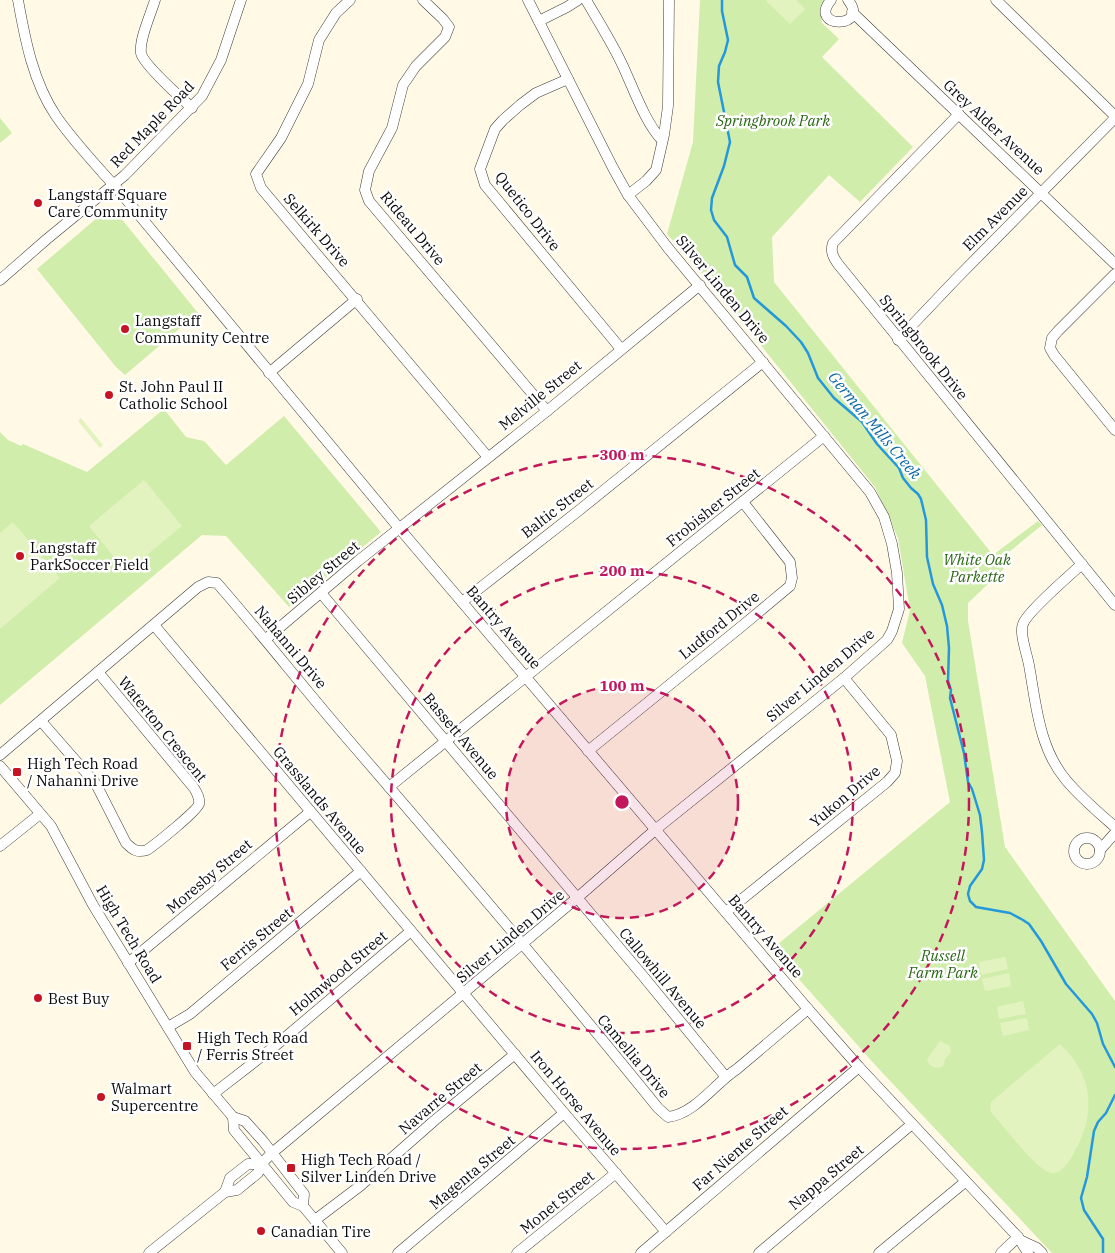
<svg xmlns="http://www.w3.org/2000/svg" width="1115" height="1253" font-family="'IBM Plex Serif',serif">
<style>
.green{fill:#d0edac}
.pitch{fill:#e3f3bf}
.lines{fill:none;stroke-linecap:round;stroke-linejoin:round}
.stream{stroke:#2498da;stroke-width:2.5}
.minor-casing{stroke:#3c3c3c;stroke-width:11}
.minor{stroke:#fff;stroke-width:10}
.ring{fill:none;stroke:#c2185b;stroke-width:2.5;stroke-dasharray:9 6}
.poi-dot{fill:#c51524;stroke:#fff;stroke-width:2}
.labels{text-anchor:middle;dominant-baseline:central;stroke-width:5;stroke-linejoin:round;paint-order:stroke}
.park-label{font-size:15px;font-style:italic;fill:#296615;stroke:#fff}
.street-label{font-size:15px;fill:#090909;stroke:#fff}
.poi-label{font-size:15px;fill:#090909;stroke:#fff;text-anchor:start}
.water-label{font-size:16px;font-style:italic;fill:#0966a5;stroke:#fff}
.centre{fill:#c2185b;stroke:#fff;stroke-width:2.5}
.ring-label{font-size:15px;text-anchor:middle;font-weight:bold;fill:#c2185b;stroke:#fff;stroke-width:5;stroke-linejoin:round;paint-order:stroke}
</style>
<rect width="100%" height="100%" fill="#fff9e6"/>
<g class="green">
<polygon points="700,0 826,0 820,8 822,23 839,39 822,57 913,147 860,202 829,175 772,237 774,282 993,555 1038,521 1042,525 998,561 1004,569 968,603 968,621 1005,847 1115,1001 1115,1253 1052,1253 877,1067 772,949 950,802 925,676 902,643 910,610 898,538 875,487 713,286 667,234 693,142"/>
<polygon points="0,118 12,133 0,143"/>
<polygon points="111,206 198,313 125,375 116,367 37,269"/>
<polygon points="164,409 186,437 204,441 226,465 284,416 381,532 289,607 226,536 202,535 0,705 0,432 8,440 21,446 23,444 87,472"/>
</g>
<g class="pitch">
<polygon points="767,0 796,0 805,9 790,24 766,1"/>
<polygon points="81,418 103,445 100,448 78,421"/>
<polygon points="144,480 182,526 126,572 89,526"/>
<polygon points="13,522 60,578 0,629 0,533"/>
<polygon points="1005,957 1008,969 981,975 979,962"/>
<polygon points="1009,973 1011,986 985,991 982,979"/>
<polygon points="1023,1001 1026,1014 999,1019 997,1007"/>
<polygon points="1027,1018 1029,1030 1003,1036 1000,1023"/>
<path d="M940,1041L950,1046L951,1052L945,1059L944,1065C937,1070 930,1068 927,1059Z"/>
<path d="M1060,1044C1096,1078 1096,1117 1071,1158C1067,1164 1060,1175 1051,1173C1037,1171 1002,1124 990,1111L991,1102Z"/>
</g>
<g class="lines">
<g class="stream">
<polyline points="722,0 722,11 728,40 725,52 719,66 718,82 730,142 724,166 712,198 711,210 714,220 727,237 735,265 747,277 754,298 786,326 801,342 808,353 818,378 834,398 862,422 877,444 899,468 903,478 911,488 918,494 921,499 926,520 927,557 933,584 942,605 947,626 949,648 948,681 951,690 950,698 964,753 968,782 972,789 980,815 982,832 984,860 982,869 970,886 968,894 970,901 976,907 1010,913 1023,920 1029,924 1041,941 1066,984 1092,1014 1097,1023 1103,1044 1115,1067"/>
<polyline points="1103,1253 1103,1239 1084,1210 1081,1198 1087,1177 1094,1131 1098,1122 1106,1113 1115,1095"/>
</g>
<defs>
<g id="minor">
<path d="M18,0C25,39 33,82 56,116C76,145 102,171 125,198L399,528L808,1009L859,1067L1018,1237L1028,1253"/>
<path d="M155,0C151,14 139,39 141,53C143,64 182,99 192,108"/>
<polyline points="350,0 336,13 319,40 308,84 281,138 256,174 261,188 487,456"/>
<polyline points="423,0 443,19 449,27 445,37 416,66 403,85 392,128 369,171 365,190 369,201 547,411"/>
<path d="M586,0C597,19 609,38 619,58C631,81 644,122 662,140"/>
<path d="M831,0C807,29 871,29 848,0"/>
<polyline points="996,0 1115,116"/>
<polyline points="852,12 1115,264"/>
<polyline points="539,21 567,7 578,0"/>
<polyline points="568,79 536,93 520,105 503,120 495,129 480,169 485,185 621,349"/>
<path d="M959,114L833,243C830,251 833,257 838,264L1115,605"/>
<polyline points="628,195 646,181 656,170 664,135 668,106 669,0"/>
<polyline points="1115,274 1058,331 1052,338 1050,348 1054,355 1115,430"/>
<polyline points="0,280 47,239 125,175 202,96 221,60 241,0"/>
<polyline points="898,340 956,279 1115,118"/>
<polyline points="269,373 357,299"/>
<path d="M1082,564C1070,575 1027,612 1023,624C1019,633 1027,654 1029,665C1036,704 1039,748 1066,780C1080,797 1098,812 1115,827"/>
<polyline points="321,593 643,976 725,1076"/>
<polyline points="462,602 577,512 763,362"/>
<polyline points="154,625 564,1113 666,1232"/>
<polyline points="266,639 358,561 547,411 700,285"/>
<path d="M41,721L96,784L126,843C133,850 137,853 147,850C156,844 197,811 199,804C200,798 197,793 194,788L98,672"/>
<polyline points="588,751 742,626 790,586 792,578 790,562 743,502"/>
<path d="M0,755L198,587L208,582L217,583C265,638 310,696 358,751C460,869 560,987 658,1108L668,1117C695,1114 715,1083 737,1069L808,1009"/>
<polyline points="0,766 51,826 93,905 195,1072 233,1117 245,1121 263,1141 304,1194 303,1206"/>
<polyline points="389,787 824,436"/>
<circle cx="1087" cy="851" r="13"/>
<polyline points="0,846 40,814"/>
<polyline points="1100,850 1115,833"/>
<polyline points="726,912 887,782 895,773 897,761 891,735 844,678"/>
<polyline points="128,963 310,812"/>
<polyline points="168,1027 190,1014 361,871"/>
<polyline points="213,1094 275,1046 411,931"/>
<polyline points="233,1117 234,1130 293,1202 303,1206 342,1253"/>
<polyline points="225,1192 237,1190 258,1173 261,1164 272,1153 577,898 655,830 844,678 887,640 892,631 899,609 897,573 892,544 884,517 870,492 668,248 628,195 613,168 528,0"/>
<polyline points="315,1220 360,1186 435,1120 515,1054"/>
<polyline points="1022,1241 1037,1248 1042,1253"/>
<polyline points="149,1253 225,1192 230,1178 248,1164 261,1164"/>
<polyline points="398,1253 564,1113"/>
<polyline points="517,1253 616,1173"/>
<polyline points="641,1253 859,1067"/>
<polyline points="759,1253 912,1124"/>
<polyline points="879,1253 965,1182"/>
<polyline points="1001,1253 1018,1237"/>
</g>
</defs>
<use href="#minor" class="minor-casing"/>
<use href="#minor" class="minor"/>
</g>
<circle cx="622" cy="802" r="116" fill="#c2185b" fill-opacity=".12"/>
<g class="ring">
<circle cx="622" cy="802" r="116"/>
<circle cx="622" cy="802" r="231"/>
<circle cx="622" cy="802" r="347"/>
</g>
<g class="poi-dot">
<circle cx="38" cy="203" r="5"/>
<circle cx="125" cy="329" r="5"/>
<circle cx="109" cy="395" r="5"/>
<circle cx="20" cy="556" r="5"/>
<rect x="12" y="767" width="10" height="10" rx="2.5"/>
<circle cx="38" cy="998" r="5"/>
<rect x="182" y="1041" width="10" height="10" rx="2.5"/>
<circle cx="101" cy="1097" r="5"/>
<rect x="286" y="1163" width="10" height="10" rx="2.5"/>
<circle cx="261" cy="1231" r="5"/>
</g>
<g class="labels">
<g class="park-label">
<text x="773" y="120">Springbrook Park</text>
<text x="977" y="559">White Oak<tspan x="977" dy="17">Parkette</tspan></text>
<text x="943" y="955">Russell<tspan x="943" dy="17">Farm Park</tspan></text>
</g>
<g class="street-label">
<text transform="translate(152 124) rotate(-46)">Red Maple Road</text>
<text transform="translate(994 127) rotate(43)">Grey Alder Avenue</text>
<text transform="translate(528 211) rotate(52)">Quetico Drive</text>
<text transform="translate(995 218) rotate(-45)">Elm Avenue</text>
<text transform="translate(413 228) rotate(50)">Rideau Drive</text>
<text transform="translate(317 230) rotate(49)">Selkirk Drive</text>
<text transform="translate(723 289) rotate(50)">Silver Linden Drive</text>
<text transform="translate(924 347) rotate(51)">Springbrook Drive</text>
<text transform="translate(540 395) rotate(-39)">Melville Street</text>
<text transform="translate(713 507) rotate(-39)">Frobisher Street</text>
<text transform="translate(557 508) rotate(-38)">Baltic Street</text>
<text transform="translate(323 572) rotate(-40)">Sibley Street</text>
<text transform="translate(719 625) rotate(-39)">Ludford Drive</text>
<text transform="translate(504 627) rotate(49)">Bantry Avenue</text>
<text transform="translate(291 647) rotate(50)">Nahanni Drive</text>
<text transform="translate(820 675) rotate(-40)">Silver Linden Drive</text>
<text transform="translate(163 729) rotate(51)">Waterton Crescent</text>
<text transform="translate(461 736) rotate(50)">Bassett Avenue</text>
<text transform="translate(845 796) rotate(-40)">Yukon Drive</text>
<text transform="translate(320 800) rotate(50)">Grasslands Avenue</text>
<text transform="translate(209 876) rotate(-40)">Moresby Street</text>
<text transform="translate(129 934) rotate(59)">High Tech Road</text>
<text transform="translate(510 936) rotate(-40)">Silver Linden Drive</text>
<text transform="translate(766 936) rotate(49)">Bantry Avenue</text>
<text transform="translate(256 939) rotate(-40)">Ferris Street</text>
<text transform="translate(338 973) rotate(-40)">Holmwood Street</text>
<text transform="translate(663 978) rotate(50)">Callowhill Avenue</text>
<text transform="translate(634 1056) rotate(50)">Camellia Drive</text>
<text transform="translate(440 1098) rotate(-40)">Navarre Street</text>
<text transform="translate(576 1103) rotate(50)">Iron Horse Avenue</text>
<text transform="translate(740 1148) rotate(-41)">Far Niente Street</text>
<text transform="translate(472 1172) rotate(-40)">Magenta Street</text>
<text transform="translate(826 1177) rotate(-40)">Nappa Street</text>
<text transform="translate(557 1202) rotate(-39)">Monet Street</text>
</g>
<g class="poi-label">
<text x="48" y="194">Langstaff Square<tspan x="48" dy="17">Care Community</tspan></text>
<text x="135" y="320">Langstaff<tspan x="135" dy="17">Community Centre</tspan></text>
<text x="119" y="386">St. John Paul II<tspan x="119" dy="17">Catholic School</tspan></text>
<text x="30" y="547">Langstaff<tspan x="30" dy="17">ParkSoccer Field</tspan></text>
<text x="27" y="763">High Tech Road<tspan x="27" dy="17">/ Nahanni Drive</tspan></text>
<text x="48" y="998">Best Buy</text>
<text x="197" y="1037">High Tech Road<tspan x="197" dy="17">/ Ferris Street</tspan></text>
<text x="111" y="1088">Walmart<tspan x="111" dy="17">Supercentre</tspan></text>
<text x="301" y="1159">High Tech Road /<tspan x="301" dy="17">Silver Linden Drive</tspan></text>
<text x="271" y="1231">Canadian Tire</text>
</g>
<g class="water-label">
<text transform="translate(875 425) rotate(50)">German Mills Creek</text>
</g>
</g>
<circle cx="622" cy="802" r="8" class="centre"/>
<g class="ring-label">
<text x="622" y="460">300 m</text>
<text x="622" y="576">200 m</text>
<text x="622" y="691">100 m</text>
</g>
</svg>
